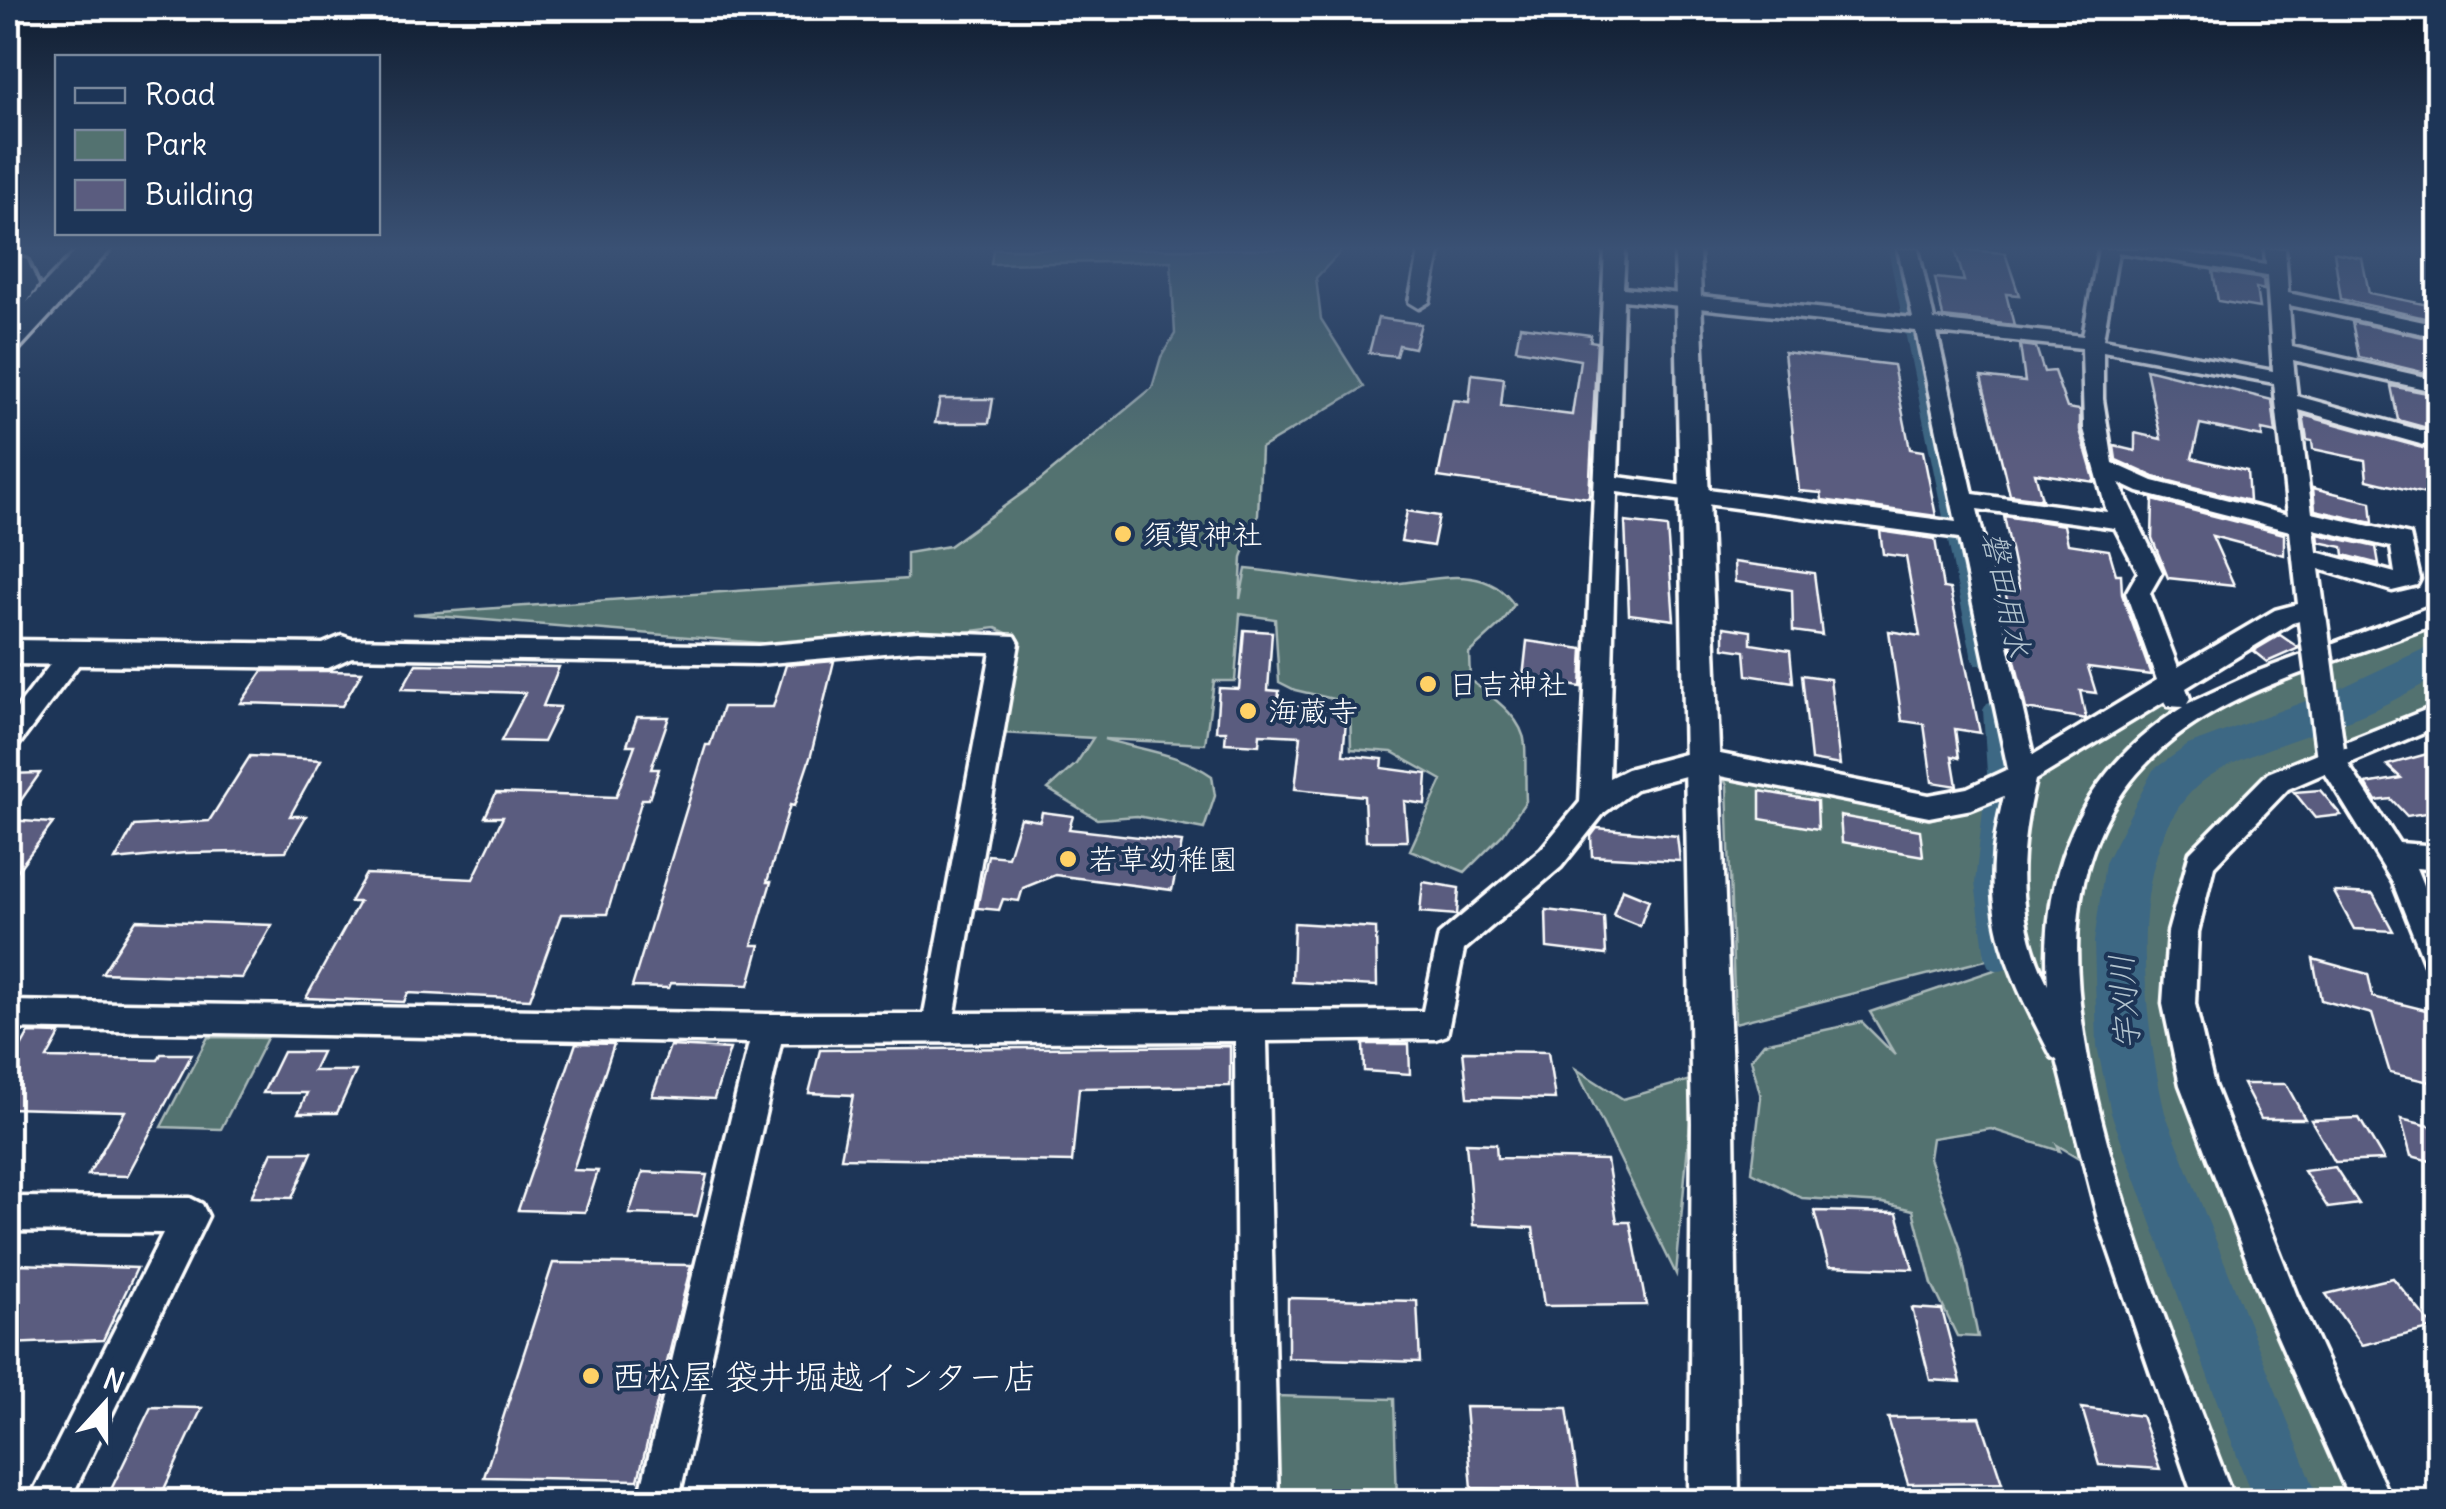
<svg xmlns="http://www.w3.org/2000/svg" width="2446" height="1509" font-family="Delius,'Klee One',sans-serif">
<style>
.green{fill:#537270;stroke:#a9b8b8;stroke-width:2.5}
.lines{fill:none;stroke-linecap:round;stroke-linejoin:round}
.canal{fill:#3e6884;fill-rule:evenodd}
.river{fill:#3e6884;fill-rule:evenodd}
.building{fill:#5a5c7f;stroke:#fff;stroke-width:2.5}
.minor-casing{stroke:#fff;stroke-width:7}
.tertiary-casing{stroke:#fff;stroke-width:7}
.primary-casing{stroke:#fff;stroke-width:7}
.motorway-casing{stroke:#fff;stroke-width:8}
.minor{fill:#1d3557;fill-rule:evenodd}
.tertiary{fill:#1d3557;fill-rule:evenodd}
.primary{fill:#1d3557;fill-rule:evenodd}
.motorway{fill:#1d3557;fill-rule:evenodd}
.minor-bridge-casing{stroke:#fff;stroke-width:35;stroke-linecap:butt}
.minor-bridge{stroke:#1d3557;stroke-width:28}
.poi-dot{fill:#ffd166;stroke:#1d3557;stroke-width:4}
.labels{text-anchor:middle;dominant-baseline:central;stroke-width:8;stroke-linejoin:round;paint-order:stroke}
.poi-label{font-size:30px;fill:#fff;stroke:#1d3557;text-anchor:start}
.water-label{font-size:32px;font-style:italic;fill:#b2c3ce;stroke:#1d3557}
.near-poi-label{font-size:35px;fill:#fff;stroke:#1d3557;text-anchor:start}
</style>
<rect width="100%" height="100%" fill="#1d3557"/>
<filter id="ink" filterUnits="userSpaceOnUse"><feTurbulence type="fractalNoise" baseFrequency=".01" numOctaves="2"/><feDisplacementMap in="SourceGraphic" scale="20" xChannelSelector="R" yChannelSelector="G"/><feConvolveMatrix kernelMatrix="1 2 1 2 8 2 1 2 1" color-interpolation-filters="sRGB"/></filter>
<g filter="url(#ink)">
<g class="green">
<path d="M993,249H1343L1316,278L1321,319L1364,387L1261,448L1258,515L1242,557L1240,599L1246,569C1285,573 1323,579 1361,584C1411,591 1480,553 1514,605L1502,623L1469,653L1470,680C1490,696 1523,716 1525,745C1526,764 1525,782 1526,801L1503,834L1465,872L1410,850L1442,780L1392,752L1351,749L1350,703L1295,690L1279,682L1275,619L1240,614L1235,681H1214L1205,744L1104,739C1141,750 1179,753 1212,776L1215,796L1204,829L1137,816L1097,819L1048,789L1076,764L1093,738L1000,733L1019,639L996,628L831,649L413,614L907,579V553L949,546L1038,482L1152,388L1161,357L1175,334L1171,261L991,264Z"/>
<polygon points="2438,614 2438,714 2278,781 2179,910 2174,1023 2355,1501 2219,1501 2070,1041 2017,954 2023,774 2174,693 2187,718 2167,733"/>
<polygon points="1723,776 1929,820 1987,803 1986,960 1735,1023 1727,786"/>
<polygon points="2009,965 2078,1083 2079,1158 2057,1145 2060,1151 1991,1129 1932,1138 1929,1158 1960,1247 1978,1337 1957,1336 1932,1284 1913,1210 1883,1203 1802,1198 1752,1172 1761,1097 1751,1059 1764,1043 1862,1022 1895,1055 1870,1012"/>
<polygon points="208,1037 267,1038 221,1129 161,1127"/>
<polygon points="1576,1069 1623,1099 1694,1079 1676,1274"/>
<polygon points="1274,1396 1394,1399 1397,1501 1276,1501"/>
</g>
<g class="lines">
<g class="canal">
<polygon points="1888,249 1908,249 1998,658 1994,665 1976,665 1972,658"/>
<path d="M1996,700L2005,703C2030,747 2007,824 2005,873C2004,901 2011,930 2015,958L2011,968L2000,971L1989,968L1985,958L1975,883L1987,773L1983,710L1987,703Z"/>
</g>
<path class="river" d="M2438,642V676C2416,688 2394,701 2371,711C2323,732 2269,745 2222,769C2116,822 2143,1019 2165,1113L2320,1502H2254L2111,1113L2097,1046L2094,942L2105,863L2153,770L2188,745L2343,687Z"/>
</g>
<g class="building">
<polygon points="1955,249 2005,253 2019,295 2006,294 2014,325 1943,317 1935,278 1964,281"/>
<polygon points="2334,252 2362,258 2369,293 2438,307 2438,321 2341,299"/>
<polygon points="2213,271 2263,279 2264,290 2256,288 2259,308 2218,301"/>
<polygon points="1378,318 1421,324 1414,348 1399,345 1396,356 1369,353"/>
<polygon points="2352,322 2438,340 2438,376 2359,357"/>
<polygon points="1520,326 1591,335 1590,341 1597,342 1589,498 1438,477 1453,400 1469,402 1472,374 1504,378 1501,406 1572,415 1580,360 1516,349"/>
<polygon points="2020,345 2036,347 2044,372 2054,371 2067,408 2080,410 2080,430 2095,482 2035,473 2042,499 2010,495 1981,377 2025,382"/>
<polygon points="1784,352 1893,365 1910,449 1923,451 1936,516 1822,500 1821,493 1799,491"/>
<polygon points="2146,369 2272,400 2276,433 2262,430 2262,437 2200,424 2192,458 2247,471 2249,501 2154,477 2116,460 2114,446 2135,451 2135,433 2161,439"/>
<polygon points="2391,386 2438,395 2438,431 2398,420"/>
<polygon points="940,399 993,399 989,423 935,423"/>
<polygon points="2303,415 2438,452 2438,497 2367,480 2365,460 2313,449 2312,441 2307,440"/>
<polygon points="2313,488 2371,502 2373,523 2315,510"/>
<polygon points="2153,500 2284,534 2284,555 2212,536 2234,585 2168,578 2152,538"/>
<polygon points="1407,511 1439,516 1433,546 1401,541"/>
<polygon points="2004,516 2064,525 2068,544 2109,550 2116,574 2121,574 2122,594 2151,675 2088,667 2096,693 2080,691 2086,719 2026,709 2005,616 2011,617 2004,587 2019,589"/>
<polygon points="1625,522 1667,527 1674,620 1629,614"/>
<polygon points="1880,531 1935,539 1943,588 1950,589 1980,733 1955,729 1959,758 1952,756 1957,786 1932,782 1924,724 1902,721 1889,631 1920,636 1906,557 1883,554"/>
<polygon points="2318,534 2376,547 2379,564 2344,555 2343,547 2319,542"/>
<polygon points="1734,562 1814,573 1822,635 1793,631 1792,590 1735,582"/>
<polygon points="1724,627 1751,631 1751,644 1790,650 1793,682 1747,675 1745,651 1724,648"/>
<polygon points="1244,630 1272,632 1268,690 1279,691 1278,703 1347,710 1343,755 1383,759 1382,768 1427,774 1425,804 1404,801 1407,841 1366,841 1364,796 1295,789 1301,736 1260,734 1259,745 1225,743 1226,731 1216,731 1219,688 1239,689"/>
<polygon points="2280,635 2299,648 2267,662 2253,651"/>
<polygon points="1527,641 1583,649 1581,687 1523,678"/>
<polygon points="834,661 811,755 794,806 790,805 767,882 771,882 752,945 760,945 749,985 671,983 669,988 632,987 706,745 710,745 723,707 773,707 786,665"/>
<polygon points="416,664 559,667 543,706 560,707 543,742 501,741 525,693 402,689"/>
<polygon points="263,671 331,671 362,672 342,706 241,703"/>
<polygon points="1802,675 1830,679 1840,765 1811,760"/>
<polygon points="637,717 669,717 651,769 659,769 649,799 642,799 607,914 561,914 530,999 408,993 404,1002 306,998 359,902 350,902 366,874 473,879 503,817 485,817 496,793 616,797 635,745 627,745"/>
<polygon points="2438,751 2438,811 2407,816 2391,799 2376,801 2366,784 2401,778 2387,765"/>
<polygon points="250,756 321,760 290,816 306,816 286,851 185,853 115,860 134,826 209,821"/>
<polygon points="40,773 8,819 8,774"/>
<polygon points="2320,790 2341,815 2315,818 2294,792"/>
<polygon points="1760,791 1817,801 1818,829 1760,819"/>
<polygon points="1042,812 1073,816 1069,829 1182,842 1172,890 1055,875 1023,888 1019,901 1003,899 999,910 977,908 988,855 1008,857 1020,818 1040,821"/>
<polygon points="1840,816 1920,830 1923,856 1842,842"/>
<polygon points="8,820 53,823 8,883"/>
<polygon points="1597,828 1677,836 1680,861 1592,856 1591,836"/>
<polygon points="1423,882 1459,888 1457,915 1420,912"/>
<polygon points="1622,889 1649,900 1640,926 1613,915"/>
<polygon points="2334,892 2373,894 2393,931 2354,929"/>
<polygon points="1546,910 1604,917 1606,955 1547,948"/>
<polygon points="136,920 272,925 242,978 102,973"/>
<polygon points="1294,923 1376,928 1377,986 1292,982"/>
<polygon points="2313,959 2368,974 2373,997 2430,1011 2432,1019 2438,1021 2438,1084 2390,1073 2372,1014 2321,1000"/>
<polygon points="29,1033 60,1034 47,1058 158,1060 161,1054 192,1054 127,1176 88,1175 125,1111 8,1108 8,1065 11,1065"/>
<polygon points="576,1043 614,1044 573,1170 598,1171 585,1212 518,1210"/>
<polygon points="1363,1044 1409,1044 1410,1074 1364,1071"/>
<polygon points="670,1046 730,1049 714,1099 652,1096"/>
<polygon points="1230,1046 1230,1086 1079,1088 1072,1162 841,1158 853,1095 809,1093 820,1050"/>
<polygon points="1463,1051 1548,1052 1555,1099 1468,1097"/>
<polygon points="283,1052 322,1052 313,1071 356,1071 337,1113 298,1113 307,1093 263,1093"/>
<polygon points="2243,1084 2286,1084 2305,1119 2261,1119"/>
<polygon points="2359,1118 2384,1160 2335,1162 2311,1120"/>
<polygon points="2401,1119 2438,1128 2438,1163 2411,1156"/>
<polygon points="1466,1143 1496,1144 1497,1158 1607,1160 1617,1222 1630,1222 1646,1305 1544,1306 1533,1228 1473,1225"/>
<polygon points="272,1152 312,1152 292,1198 251,1197"/>
<polygon points="2335,1167 2359,1204 2328,1208 2304,1171"/>
<polygon points="643,1172 707,1175 697,1216 629,1214"/>
<polygon points="1814,1211 1897,1213 1913,1269 1829,1266"/>
<polygon points="553,1263 691,1265 638,1480 484,1477"/>
<polygon points="18,1264 137,1268 103,1340 8,1344 8,1280"/>
<polygon points="2393,1278 2434,1328 2362,1345 2326,1294"/>
<polygon points="1288,1298 1417,1301 1420,1362 1288,1358"/>
<polygon points="1912,1308 1942,1310 1961,1382 1930,1380"/>
<polygon points="151,1407 202,1408 158,1502 105,1502"/>
<polygon points="1465,1407 1567,1408 1579,1490 1472,1488"/>
<polygon points="2082,1408 2141,1416 2160,1469 2099,1465"/>
<polygon points="1980,1417 2002,1483 1908,1484 1888,1418"/>
</g>
<g class="lines">
<defs>
<g id="minor">
<polygon points="1420,249 1440,249 1429,302 1419,308 1409,302"/>
<path d="M1605,249H1625L1623,288L1913,318L1898,249H1918L1934,320L2083,336L2099,249H2163L2266,265L2265,249H2285L2288,293L2438,325V337L2289,305L2292,347L2438,380V392L2293,360L2297,396L2438,435V449L2299,410L2312,513L2410,535L2420,579L2417,585L2392,591L2319,569L2326,622L2322,628H2304L2300,621L2292,623L2186,688L2190,699L2187,704L2256,672L2438,604V623C2345,662 2227,685 2152,758C2110,798 2085,854 2079,912C2061,1085 2174,1338 2235,1502H2195L2098,1219L2057,1060L2052,1057C2002,961 1976,906 2004,796L1972,809L1929,817L1700,772L1636,789L1604,813L1561,867L1464,950L1447,1035L1436,1039L1267,1041L1278,1502H1238L1235,1041L781,1043L678,1502H638L749,1043L8,1029V1001L768,1014H924L991,652L918,650L758,664L342,657L333,655L329,648L333,641L342,639L758,646L918,632L1015,636L1019,643L955,1013L1423,1011L1439,935L1541,849L1580,802ZM2118,252L2267,276L2273,371L2103,339ZM1623,300L1916,331L1956,522L1618,477ZM1937,333L2082,348L2084,429L2107,512L1973,494ZM2103,351L2274,383L2288,515L2153,481L2113,463L2103,399ZM2119,483L2138,492L2290,531L2298,604L2275,610L2178,667L2150,593L2162,572ZM1617,492L1959,538L2008,769L1967,788L1929,795L1700,750L1627,769L1609,778ZM1977,509L2115,528L2138,572L2126,593L2157,680L2033,755ZM2314,529L2391,547L2395,573L2317,552ZM2165,701L2168,706L2183,707C2082,769 2040,869 2048,985C2014,917 2018,853 2035,780Z"/>
<polygon points="73,644 82,646 86,653 82,660 18,746 8,749 8,720 64,646"/>
<polygon points="2438,705 2438,726 2348,764 2399,843 2438,846 2438,870 2416,868 2438,922 2438,972 2427,969 2393,883 2325,773 2288,789 2214,866 2198,932 2195,1004 2214,1085 2297,1296 2392,1502 2351,1502 2264,1305 2180,1085 2163,1004 2168,932 2190,852 2268,773 2317,753 2320,742 2330,739 2340,744"/>
<polygon points="8,1197 190,1198 202,1204 208,1216 69,1502 28,1502 163,1233 8,1231"/>
</g>
<g id="tertiary">
<polygon points="1675,249 1699,249 1734,1123 1739,1502 1689,1502 1692,1123"/>
<polygon points="342,636 354,640 358,648 354,656 328,668 8,664 8,640 323,644"/>
</g>
<polygon id="primary" points="78,249 111,249 20,348 8,351 8,322"/>
<polygon id="motorway" points="8,254 27,260 38,285 21,312 8,315"/>
</defs>
<use href="#minor" class="minor-casing"/>
<use href="#tertiary" class="tertiary-casing"/>
<use href="#primary" class="primary-casing"/>
<use href="#motorway" class="motorway-casing"/>
<use href="#minor" class="minor"/>
<use href="#tertiary" class="tertiary"/>
<use href="#primary" class="primary"/>
<use href="#motorway" class="motorway"/>
<defs>
<polyline id="minor-bridge" points="2313,622 2330,750"/>
</defs>
<use href="#minor-bridge" class="minor-bridge-casing"/>
<use href="#minor-bridge" class="minor-bridge"/>
</g>
</g>
<linearGradient id="sky" x2="0" y2="1"><stop stop-color="#101d30"/><stop offset="0.54" stop-color="#3a5174"/><stop offset="1" stop-color="#3a5174" stop-opacity="0"/></linearGradient>
<rect width="2446" height="460" fill="url(#sky)"/>
<g class="poi-dot">
<circle cx="1123" cy="534" r="10"/>
<circle cx="1428" cy="684" r="10"/>
<circle cx="1248" cy="711" r="10"/>
<circle cx="1068" cy="859" r="10"/>
<circle cx="591" cy="1376" r="10"/>
</g>
<g class="labels">
<g class="poi-label">
<text x="1143" y="534">須賀神社</text>
<text x="1448" y="684">日吉神社</text>
<text x="1268" y="711">海蔵寺</text>
<text x="1088" y="859">若草幼稚園</text>
</g>
<g class="water-label">
<text transform="translate(2007 594) rotate(78)">磐田用水</text>
<text transform="translate(2124 1002) rotate(-94)">宇刈川</text>
</g>
<g class="near-poi-label">
<text x="611" y="1376">西松屋 袋井堀越インター店</text>
</g>
</g>
<rect width="2446" height="1509" fill="none" stroke="#1d3557" stroke-width="40"/>
<rect x="20" y="20" width="2406" height="1469" fill="none" stroke="#fff" stroke-width="4" filter="url(#ink)"/>
<rect x="55" y="55" width="325" height="180" fill="#1d3557" stroke="#77869a" stroke-width="2.5"/>
<rect x="75" y="88" width="50" height="15" fill="#1d3557" stroke="#77869a" stroke-width="2.5"/>
<text x="145" y="105" font-size="30" fill="#ffffff">Road</text>
<rect x="75" y="130" width="50" height="30" fill="#537270" stroke="#77869a" stroke-width="2.5"/>
<text x="145" y="155" font-size="30" fill="#ffffff">Park</text>
<rect x="75" y="180" width="50" height="30" fill="#5a5c7f" stroke="#77869a" stroke-width="2.5"/>
<text x="145" y="205" font-size="30" fill="#ffffff">Building</text>
<g transform="translate(105 1404) rotate(21)" stroke="#1d3557" stroke-width="8" paint-order="stroke">
<path d="M0-8L18 38L0 25L-18 38Z" fill="#ffffff"/>
<text y="-15" font-size="28" font-weight="bold" text-anchor="middle" fill="#ffffff">N</text>
</g>
</svg>
